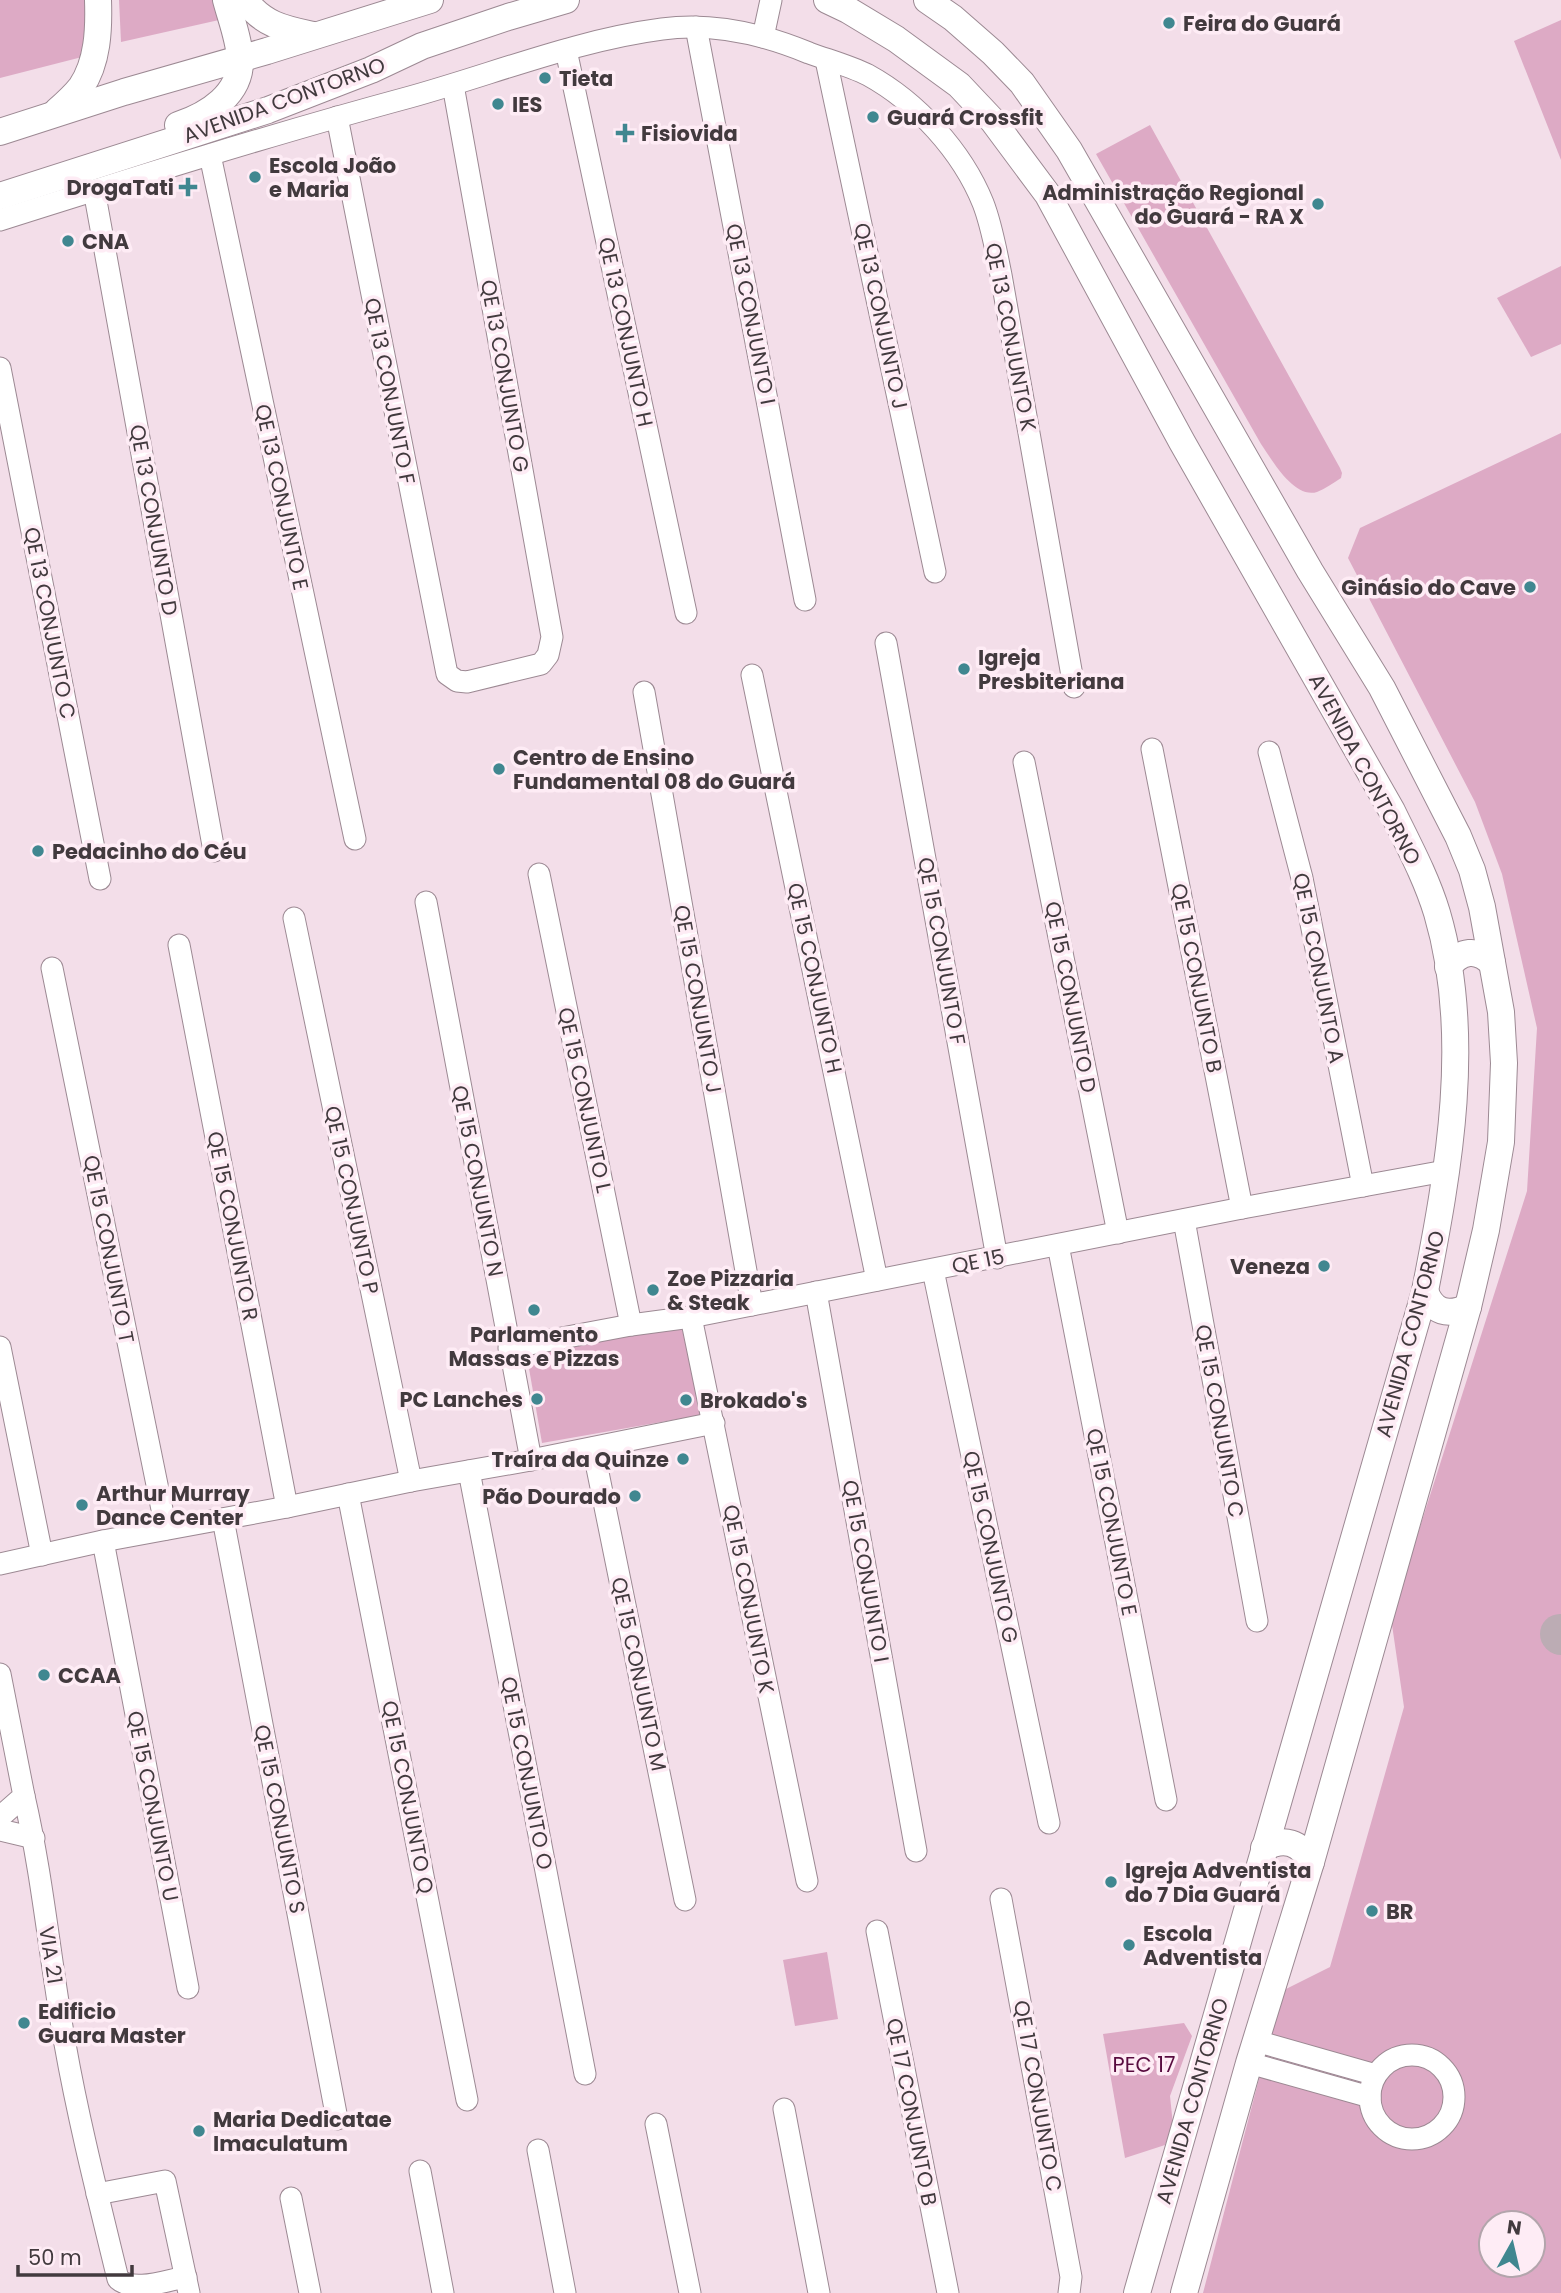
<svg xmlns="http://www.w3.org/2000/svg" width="1561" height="2293" font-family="Poppins,sans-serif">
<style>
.green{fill:#ddaac5;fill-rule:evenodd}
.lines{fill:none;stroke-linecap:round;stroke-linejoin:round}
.taxiway{stroke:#bcacb4;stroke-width:40}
.minor-casing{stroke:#9c8993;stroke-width:23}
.major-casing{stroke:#9c8993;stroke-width:28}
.minor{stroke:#fff;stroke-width:21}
.major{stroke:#fff;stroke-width:26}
.poi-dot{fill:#408790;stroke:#feecf5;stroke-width:2.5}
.labels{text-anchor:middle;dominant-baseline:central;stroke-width:7;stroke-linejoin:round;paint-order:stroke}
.poi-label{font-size:21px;font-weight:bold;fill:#423a3e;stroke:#feecf5;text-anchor:start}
.street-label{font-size:21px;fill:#423a3e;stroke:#feecf5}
.park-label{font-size:21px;fill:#580b3f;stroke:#feecf5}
</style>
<rect width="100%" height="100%" fill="#f3dee9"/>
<g class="green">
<polygon points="0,0 87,0 82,57 0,78"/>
<polygon points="119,0 214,0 219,20 121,42"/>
<polygon points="1561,20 1561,160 1514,41"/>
<path d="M1150,125L1340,468L1342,473L1341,478C1333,483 1325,489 1317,492C1294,499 1272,460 1261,444L1096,154Z"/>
<polygon points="1561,266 1561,344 1531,357 1497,298"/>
<path d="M1561,433V2293H1203L1282,1991L1330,1967L1404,1707L1391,1618L1527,1191L1537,1028L1502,874L1475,802L1348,558L1360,528ZM1491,2223H1533V2265H1491Z"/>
<polygon points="681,1324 701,1415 542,1443 527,1357"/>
<polygon points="827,1952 838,2019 795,2026 783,1960"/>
<polygon points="1184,2023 1192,2036 1170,2096 1173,2125 1165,2145 1125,2158 1103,2034"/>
</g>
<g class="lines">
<polyline class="taxiway" points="1560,1634 1561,1635"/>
<defs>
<g id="minor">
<polyline points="696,27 805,600"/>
<polyline points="763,37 771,0"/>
<polyline points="566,50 686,613"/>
<polyline points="826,60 935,572"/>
<polyline points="337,117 447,674 457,681 467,682 541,664 548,655 552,637 453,85"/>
<polyline points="210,155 355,839"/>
<polyline points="94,190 214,851"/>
<path d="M0,220C136,177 273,134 410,97C493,74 577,40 662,29C712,22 763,34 809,53C828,60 850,66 868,75C917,102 962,151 983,203C992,226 996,251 1001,275L1074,687"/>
<polyline points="0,368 100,879"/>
<polyline points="886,643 997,1258"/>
<polyline points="752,675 877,1280"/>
<polyline points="644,692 752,1305"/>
<polyline points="1152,749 1242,1208"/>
<polyline points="1269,752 1302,878 1363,1186"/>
<polyline points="1024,762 1118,1233"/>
<polyline points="539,874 631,1325"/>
<polyline points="426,902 531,1460"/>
<polyline points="294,918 411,1481"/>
<polyline points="179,945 287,1507"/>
<polyline points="52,968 166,1529"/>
<polyline points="1184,1220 1257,1621"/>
<polyline points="1058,1245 1166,1800"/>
<polyline points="933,1270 1049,1823"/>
<polyline points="816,1292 916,1851"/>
<polyline points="691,1317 807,1881"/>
<polyline points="0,1347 42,1555"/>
<polyline points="509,1348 631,1325 691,1317 1242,1208 1445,1171"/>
<polyline points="593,1448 685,1900"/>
<polyline points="469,1471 585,2074"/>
<polyline points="348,1494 467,2100"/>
<polyline points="223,1519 337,2119"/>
<polyline points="103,1541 188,1988"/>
<polyline points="0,1564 103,1541 287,1507 411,1481 531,1460 714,1423"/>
<polyline points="0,1674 24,1796 0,1817"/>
<path d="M24,1796C43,1878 50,1961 65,2044C79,2123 99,2201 118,2279C134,2293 167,2280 186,2277"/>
<polyline points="0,1830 34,1838"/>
<polyline points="1001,1899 1071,2277 1069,2293"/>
<polyline points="877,1931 948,2293"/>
<polyline points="1256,2041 1376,2075"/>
<circle cx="1412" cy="2097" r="42"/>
<polyline points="1249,2063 1370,2097"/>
<polyline points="784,2109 819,2293"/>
<polyline points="656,2124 690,2293"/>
<polyline points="538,2150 565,2293"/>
<polyline points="420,2171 443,2293"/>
<polyline points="97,2194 165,2181 189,2293"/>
<polyline points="291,2198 310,2293"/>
</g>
<g id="major">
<path d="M245,0C263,25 285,29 313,35"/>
<path d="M827,0L848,10L896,39L959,85L993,121L1048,195L1182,442L1392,811C1408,844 1426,877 1437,913C1473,1035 1449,1169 1425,1291L1137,2293"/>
<polyline points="927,0 953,18 993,53 1022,83 1069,150 1310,571 1382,688 1458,836 1472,870 1482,907 1501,1012 1504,1063 1501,1142 1486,1230 1468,1307 1311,1862 1249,2063 1184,2293"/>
<path d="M57,111C65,104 74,96 81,87C98,62 99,29 98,0"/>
<path d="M178,125C208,115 242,94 240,58C239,39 231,19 226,0"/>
<polyline points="0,132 124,92 267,51 430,0"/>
<polyline points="0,196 268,110 371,70 422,46 508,17 566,0"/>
<path d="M1448,967C1461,950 1477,948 1492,963"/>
<path d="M1425,1291C1433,1313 1448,1316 1468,1307"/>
<path d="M1264,1848C1284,1837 1300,1842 1311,1862"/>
</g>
</defs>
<use href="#minor" class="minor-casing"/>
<use href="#major" class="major-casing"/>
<use href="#minor" class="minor"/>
<use href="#major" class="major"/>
</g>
<g class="poi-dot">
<circle cx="1169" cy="23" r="7"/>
<circle cx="545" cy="78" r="7"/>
<circle cx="498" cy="104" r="7"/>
<circle cx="873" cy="117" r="7"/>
<path d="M621.5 122.5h7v7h7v7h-7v7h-7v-7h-7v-7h7z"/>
<circle cx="255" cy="177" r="7"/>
<path d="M184.5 176.5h7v7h7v7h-7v7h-7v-7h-7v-7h7z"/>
<circle cx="1318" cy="204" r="7"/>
<circle cx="68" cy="241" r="7"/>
<circle cx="1530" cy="587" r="7"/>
<circle cx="964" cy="669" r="7"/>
<circle cx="499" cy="769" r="7"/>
<circle cx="38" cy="851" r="7"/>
<circle cx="1324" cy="1266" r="7"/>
<circle cx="653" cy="1290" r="7"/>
<circle cx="534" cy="1310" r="7"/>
<circle cx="537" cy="1399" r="7"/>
<circle cx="686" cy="1400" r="7"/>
<circle cx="683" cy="1459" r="7"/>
<circle cx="635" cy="1496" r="7"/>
<circle cx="82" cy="1505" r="7"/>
<circle cx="44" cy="1675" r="7"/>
<circle cx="1111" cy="1882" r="7"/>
<circle cx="1372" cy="1911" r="7"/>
<circle cx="1129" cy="1945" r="7"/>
<circle cx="24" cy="2023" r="7"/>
<circle cx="199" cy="2131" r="7"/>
</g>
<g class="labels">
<g class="poi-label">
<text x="1183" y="23">Feira do Guará</text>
<text x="559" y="78">Tieta</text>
<text x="512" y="104">IES</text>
<text x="887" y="117">Guará Crossfit</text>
<text x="641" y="133">Fisiovida</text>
<text x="269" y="165">Escola João<tspan x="269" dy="24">e Maria</tspan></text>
<text x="174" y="187" text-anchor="end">DrogaTati</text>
<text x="1304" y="192" text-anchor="end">Administração Regional<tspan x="1304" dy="24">do Guará - RA X</tspan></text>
<text x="82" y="241">CNA</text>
<text x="1516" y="587" text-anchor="end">Ginásio do Cave</text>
<text x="978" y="657">Igreja<tspan x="978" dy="24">Presbiteriana</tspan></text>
<text x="513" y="757">Centro de Ensino<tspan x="513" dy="24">Fundamental 08 do Guará</tspan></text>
<text x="52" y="851">Pedacinho do Céu</text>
<text x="1310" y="1266" text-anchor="end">Veneza</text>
<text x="667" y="1278">Zoe Pizzaria<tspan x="667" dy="24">&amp; Steak</tspan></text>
<text x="534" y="1334" text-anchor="middle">Parlamento<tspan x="534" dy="24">Massas e Pizzas</tspan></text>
<text x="523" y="1399" text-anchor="end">PC Lanches</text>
<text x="700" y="1400">Brokado's</text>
<text x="669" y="1459" text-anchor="end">Traíra da Quinze</text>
<text x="96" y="1493">Arthur Murray<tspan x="96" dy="24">Dance Center</tspan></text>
<text x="621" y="1496" text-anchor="end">Pão Dourado</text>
<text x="58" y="1675">CCAA</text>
<text x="1125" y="1870">Igreja Adventista<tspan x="1125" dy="24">do 7 Dia Guará</tspan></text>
<text x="1386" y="1911">BR</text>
<text x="1143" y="1933">Escola<tspan x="1143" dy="24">Adventista</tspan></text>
<text x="38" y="2011">Edificio<tspan x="38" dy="24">Guara Master</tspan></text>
<text x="213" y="2119">Maria Dedicatae<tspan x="213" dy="24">Imaculatum</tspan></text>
</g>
<g class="street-label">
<text transform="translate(284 100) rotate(-20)">AVENIDA CONTORNO</text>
<text transform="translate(751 314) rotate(79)">QE 13 CONJUNTO I</text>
<text transform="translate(881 316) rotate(78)">QE 13 CONJUNTO J</text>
<text transform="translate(626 332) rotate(78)">QE 13 CONJUNTO H</text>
<text transform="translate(1011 337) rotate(79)">QE 13 CONJUNTO K</text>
<text transform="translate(505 376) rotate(80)">QE 13 CONJUNTO G</text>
<text transform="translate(390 391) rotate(79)">QE 13 CONJUNTO F</text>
<text transform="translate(282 497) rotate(78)">QE 13 CONJUNTO E</text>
<text transform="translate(154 520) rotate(80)">QE 13 CONJUNTO D</text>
<text transform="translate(50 623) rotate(79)">QE 13 CONJUNTO C</text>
<text transform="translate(1365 769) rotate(62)">AVENIDA CONTORNO</text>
<text transform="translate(942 951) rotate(80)">QE 15 CONJUNTO F</text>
<text transform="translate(1319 968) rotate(79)">QE 15 CONJUNTO A</text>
<text transform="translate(815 978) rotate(78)">QE 15 CONJUNTO H</text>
<text transform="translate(1197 978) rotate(79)">QE 15 CONJUNTO B</text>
<text transform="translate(1071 997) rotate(79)">QE 15 CONJUNTO D</text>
<text transform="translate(698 999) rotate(80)">QE 15 CONJUNTO J</text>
<text transform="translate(585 1100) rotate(78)">QE 15 CONJUNTO L</text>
<text transform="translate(478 1181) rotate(79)">QE 15 CONJUNTO N</text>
<text transform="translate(352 1200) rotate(78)">QE 15 CONJUNTO P</text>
<text transform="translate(233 1226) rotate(79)">QE 15 CONJUNTO R</text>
<text transform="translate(109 1249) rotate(79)">QE 15 CONJUNTO T</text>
<text transform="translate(978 1261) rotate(-11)">QE 15</text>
<text transform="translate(1410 1334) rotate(-75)">AVENIDA CONTORNO</text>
<text transform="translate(1220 1421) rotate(80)">QE 15 CONJUNTO C</text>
<text transform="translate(1112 1522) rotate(79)">QE 15 CONJUNTO E</text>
<text transform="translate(991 1547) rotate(78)">QE 15 CONJUNTO G</text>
<text transform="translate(866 1571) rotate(80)">QE 15 CONJUNTO I</text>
<text transform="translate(749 1599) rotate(79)">QE 15 CONJUNTO K</text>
<text transform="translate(639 1674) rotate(78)">QE 15 CONJUNTO M</text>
<text transform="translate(527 1773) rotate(79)">QE 15 CONJUNTO O</text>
<text transform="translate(408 1797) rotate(79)">QE 15 CONJUNTO Q</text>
<text transform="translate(153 1806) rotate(79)">QE 15 CONJUNTO U</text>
<text transform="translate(280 1819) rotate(79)">QE 15 CONJUNTO S</text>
<text transform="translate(51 1955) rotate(81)">VIA 21</text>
<text transform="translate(1038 2096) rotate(80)">QE 17 CONJUNTO C</text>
<text transform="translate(1192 2101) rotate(-74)">AVENIDA CONTORNO</text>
<text transform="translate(912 2112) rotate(79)">QE 17 CONJUNTO B</text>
</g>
<g class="park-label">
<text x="1144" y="2064">PEC 17</text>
</g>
</g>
<g transform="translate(1512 2244) rotate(8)"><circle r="33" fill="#feecf5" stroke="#b3a5ac" stroke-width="2"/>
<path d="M0-5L12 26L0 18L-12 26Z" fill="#408790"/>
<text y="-10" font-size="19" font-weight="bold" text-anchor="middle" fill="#423a3e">N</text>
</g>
<path d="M18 2265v10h114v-10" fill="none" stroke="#423a3e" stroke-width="3.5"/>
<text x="28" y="2265" font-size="21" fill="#423a3e" stroke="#feecf5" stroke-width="5" paint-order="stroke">50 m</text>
</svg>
